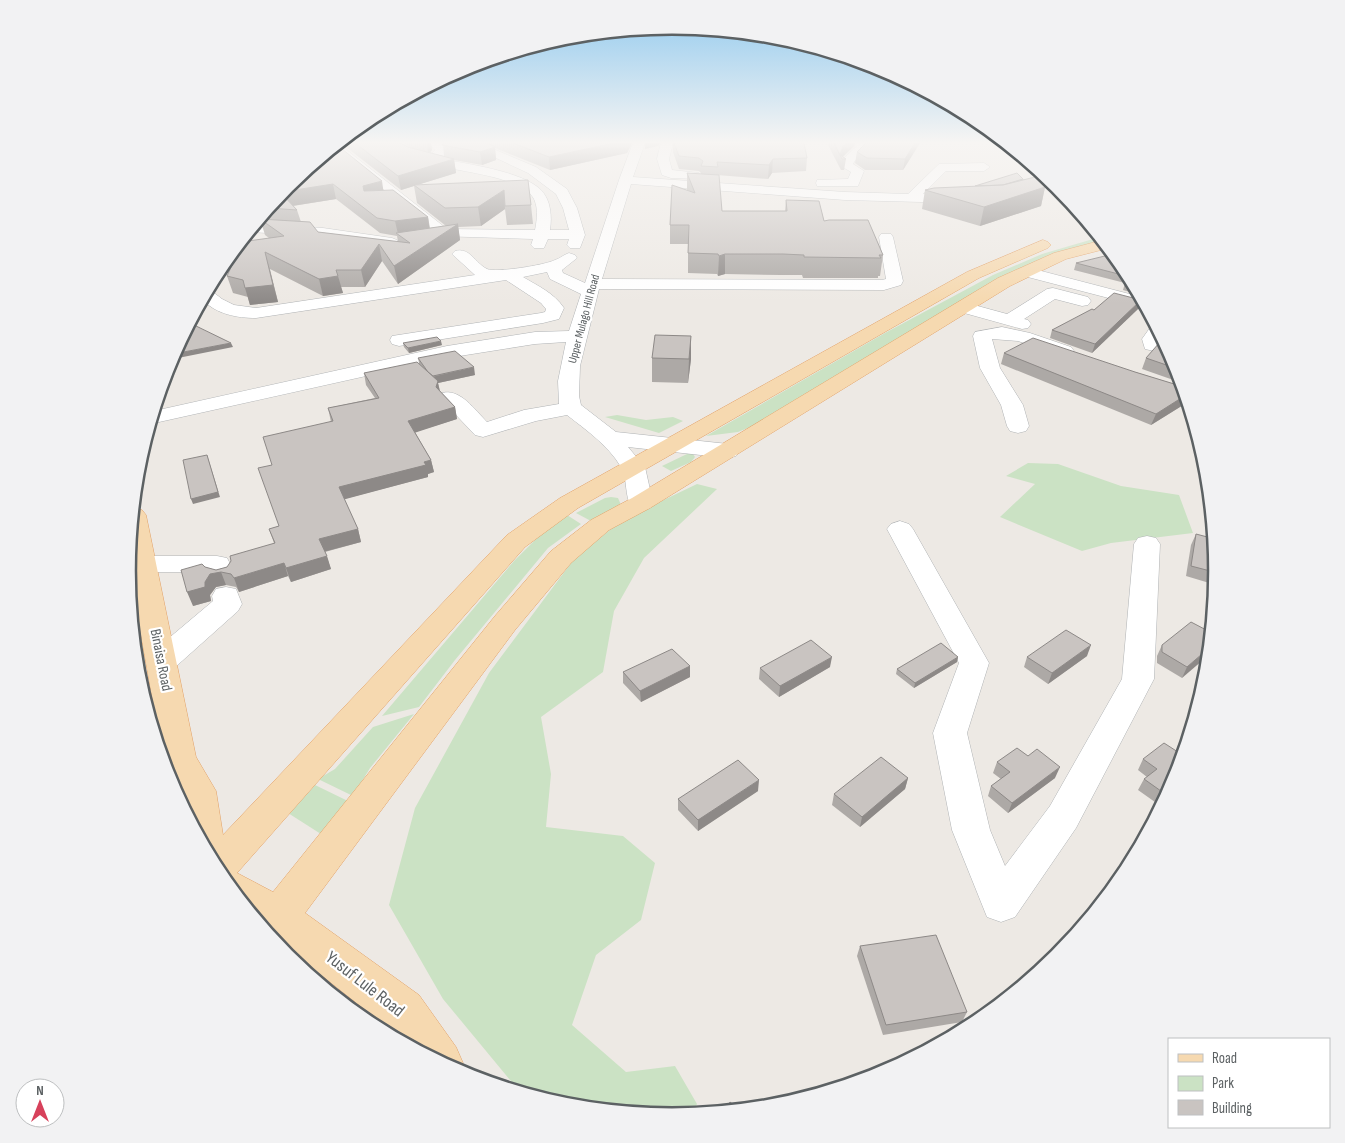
<svg xmlns="http://www.w3.org/2000/svg" width="1345" height="1143" font-family="'Sofia Sans Condensed',sans-serif">
<style>
.green{fill:#cbe2c4}
.lines{fill:none;stroke-linecap:round;stroke-linejoin:round}
.minor-casing{stroke:#b0b3b5;stroke-width:1}
.major-casing{stroke:#e2a168;stroke-width:1}
.minor{fill:#fff;fill-rule:evenodd}
.major{fill:#f6d9b0;fill-rule:evenodd}
.wall{fill:#ada9a6;fill-rule:evenodd}
.shaded-wall{fill:#8d8987}
.building{fill:#c9c4c1;stroke:#8d8987}
.labels{text-anchor:middle;dominant-baseline:central;stroke-width:4.5;stroke-linejoin:round;paint-order:stroke}
.far-street-label{font-size:12px;fill:#5c6163;stroke:#fff}
.street-label{font-size:15px;fill:#5c6163;stroke:#fff}
.near-street-label{font-size:18px;fill:#5c6163;stroke:#fff}
.rim{fill:none;stroke:#5c6163;stroke-width:2.5}
</style>
<rect width="100%" height="100%" fill="#ede9e4"/>
<g class="green">
<polygon points="1100,237 1103,241 1071,250 765,421 738,432 706,436 885,333 993,275 1042,254"/>
<polygon points="617,415 646,420 673,417 683,421 659,433 605,417"/>
<polygon points="687,454 693,454 695,457 691,462 671,471 662,466"/>
<polygon points="1028,463 1058,464 1121,486 1179,495 1193,533 1111,543 1082,551 1000,517 1035,484 1006,476"/>
<polygon points="697,484 717,489 644,558 614,611 603,672 541,717 551,774 546,827 623,836 655,863 641,920 596,955 572,1025 626,1072 675,1066 697,1104 691,1115 672,1117 566,1106 520,1092 443,999 389,905 415,808 489,673 574,559 622,520"/>
<polygon points="611,497 618,498 621,505 591,521 576,513 605,498"/>
<polygon points="567,515 581,524 548,548 455,660 419,707 382,716 514,561 537,538"/>
<polygon points="128,563 140,627 155,733 138,678 127,571"/>
<polygon points="414,714 370,768 353,796 318,779 335,769 373,727"/>
<polygon points="315,785 350,802 335,843 288,813 279,812 309,792"/>
</g>
<g class="lines">
<defs>
<g id="minor">
<path d="M429,143H441L447,150L446,154L441,159C467,164 522,171 541,190C551,200 552,217 550,230H569L563,208L556,194L528,173L464,143H479L536,167L567,189L577,208L585,235L580,248H570L567,245L569,239H548L544,248H534L531,245L533,239L438,236L332,149L339,144L447,229L535,230C537,220 539,205 532,196C518,176 451,170 427,164L425,161L435,150Z"/>
<path d="M633,143H645L633,177L845,192L908,194L939,164L984,163L990,167L984,171H946L923,194L965,196L967,199L965,202L960,203L845,200L631,184L602,279L882,280L886,279L879,237L881,234H891L893,237L903,281L901,285L884,290L599,289L580,366L579,396L581,405L616,432L728,444L736,446L739,451L736,456L728,458L628,447L645,467L653,503L650,508L641,510L632,508C624,496 628,479 621,467C608,445 586,430 567,415L536,421L483,437L475,435L439,397L442,393C460,388 475,410 487,422L524,410L559,404L558,381L566,342L535,344L447,358L150,424L154,411L447,346L535,332L569,331L581,294L550,279L547,272L523,277C538,286 554,293 564,308L559,319L543,323L399,346L392,344L390,340L392,336L541,313L545,312L546,309L541,303L506,280L256,318C237,318 216,314 203,300L209,289L222,299L234,305L256,308L475,275L452,254L455,251C470,247 475,263 487,269C496,273 545,265 555,260C561,258 563,255 569,253L575,255L577,258L562,270L563,273L585,283L619,180Z"/>
<polygon points="661,143 673,143 669,159 672,170 699,173 701,176 699,179 671,178 662,175 657,159"/>
<polygon points="854,143 867,143 870,146 854,162 853,164 864,171 858,186 817,186 816,183 817,180 848,179 851,172 841,166 844,158 857,146"/>
<polygon points="1042,173 1050,179 1033,193 1006,199 999,195 1001,192 1024,187"/>
<polygon points="256,224 323,228 392,238 397,240 400,243 397,246 392,248 323,236 249,232"/>
<polygon points="1026,267 1141,297 1147,308 1020,275 1018,272 1020,269"/>
<polygon points="1053,288 1088,297 1091,301 1088,305 1082,306 1055,299 1024,319 1028,320 1031,324 1028,328 1022,329 957,311 954,307 957,303 963,302 1007,314 1047,289"/>
<polygon points="1156,324 1162,336 1161,342 1166,343 1172,355 1145,349 1142,339 1152,325"/>
<polygon points="1002,327 1030,333 1071,347 1074,351 1071,355 1064,357 1018,341 992,339 1000,368 1023,405 1029,426 1026,431 1018,433 1010,431 1007,426 1001,405 980,368 973,336 975,332"/>
<polygon points="900,521 909,524 913,529 989,663 967,733 990,830 1005,866 1050,806 1122,679 1134,544 1138,538 1147,536 1156,538 1160,544 1154,679 1076,828 1015,917 1001,922 987,917 952,830 933,733 959,663 887,529 891,524"/>
<polygon points="142,556 217,556 227,558 235,573 231,579 221,582 211,579 207,572 142,572 132,570 128,564 132,558"/>
<polygon points="226,587 236,589 242,604 238,611 172,670 161,673 150,670 146,662 150,654 213,601 212,596 216,589"/>
</g>
<polygon id="major" points="1043,240 1048,242 1051,245 1048,248 979,278 578,508 525,547 237,873 273,892 495,616 551,551 591,520 632,498 998,278 1054,253 1103,240 1109,248 1066,259 1010,286 650,508 609,530 571,563 515,630 305,913 419,995 456,1047 463,1063 459,1073 396,1039 387,1027 282,944 278,947 219,874 182,804 180,793 164,764 128,562 134,508 142,510 146,515 196,757 216,791 223,835 507,535 560,498 967,272"/>
</defs>
<use href="#minor" class="minor-casing"/>
<use href="#major" class="major-casing"/>
<use href="#minor" class="minor"/>
<use href="#major" class="major"/>
</g>
<g class="wall">
<path d="M341,143H400L411,148L404,143H431L432,150L430,153L444,156L443,143H632L627,153L550,170L495,148L496,160L482,165L454,160L456,173L417,185L531,205L533,224L507,225L505,209L481,226L458,227L460,240L398,284L382,261L365,287H341L343,293L323,296L270,269L278,302L250,305L248,297L233,293L227,276L269,238L265,235L261,222H257L287,186L337,145L384,190L428,217L430,228L446,226L417,203L414,186L401,190ZM336,199L380,233L397,236L398,242L318,232L301,222L297,210L293,206Z"/>
<polygon points="673,143 804,143 807,158 806,171 772,173 768,179 717,175 722,211 785,211 786,200 883,255 880,276 878,276 878,278 803,278 802,275 781,275 725,274 718,276 717,274 688,273 688,244 670,244 670,225 687,190 687,173 701,174 701,173 699,171 679,169 673,152"/>
<polygon points="827,143 855,143 854,146 843,157 846,159 844,170 841,170"/>
<polygon points="920,143 903,170 865,170 855,163 857,152"/>
<polygon points="1023,179 1045,187 1041,206 980,226 922,209 925,190 975,186"/>
<polygon points="1076,263 1126,269 1140,295 1123,290 1125,283 1074,270"/>
<polygon points="1139,308 1092,353 1050,338 1052,330 1094,310"/>
<polygon points="691,336 691,359 688,383 652,382 652,358"/>
<polygon points="403,343 442,345 409,353 404,347"/>
<polygon points="1004,353 1135,372 1184,387 1188,402 1151,425 1001,364"/>
<polygon points="418,358 475,375 438,383 440,391 455,407 457,419 415,432 431,460 434,472 428,474 428,477 344,499 358,529 361,542 325,552 331,569 291,582 288,576 239,592 236,587 226,585 216,587 210,595 211,601 193,606 205,567 216,570 227,567 274,543 269,529 279,526 331,422 328,408 375,398 366,385 364,373 419,363"/>
<polygon points="1146,358 1176,363 1182,383 1142,369"/>
<polygon points="1196,534 1218,572 1216,585 1186,576 1191,545"/>
<polygon points="1212,633 1182,678 1157,663 1157,656 1162,645"/>
<polygon points="1087,656 1048,684 1024,667 1027,657"/>
<polygon points="958,657 957,662 914,688 896,674 897,669"/>
<polygon points="690,666 690,677 641,702 623,683 623,672"/>
<polygon points="830,667 779,697 759,679 760,668"/>
<polygon points="1143,759 1176,780 1162,807 1138,790 1144,779 1147,777 1138,770"/>
<polygon points="997,762 1055,778 1008,813 988,796 991,786 1001,779 993,773"/>
<polygon points="908,778 905,789 860,827 832,805 834,794"/>
<polygon points="758,791 698,831 678,810 678,799"/>
<polygon points="860,946 967,1012 962,1022 883,1035 857,956"/>
<polygon points="933,1048 899,1066 902,1057"/>
</g>
<g class="shaded-wall">
<polygon points="427,143 431,143 432,150 428,154"/>
<polygon points="614,143 632,143 627,153 550,170 549,157"/>
<polygon points="645,143 660,143 658,146 645,149"/>
<polygon points="847,143 855,143 854,146 842,157 840,155 843,146"/>
<polygon points="915,143 920,143 903,170 905,159"/>
<polygon points="495,147 496,160 482,165 480,152"/>
<polygon points="454,159 456,173 401,190 398,176"/>
<polygon points="773,159 772,173 768,179 769,165"/>
<polygon points="382,181 384,195 366,200 363,186"/>
<polygon points="333,184 336,199 285,207 281,193 282,192"/>
<polygon points="1045,187 1041,206 980,226 984,207"/>
<polygon points="504,190 505,209 481,226 478,207"/>
<polygon points="428,217 430,233 398,234 395,221"/>
<polygon points="458,224 460,240 398,284 394,266"/>
<polygon points="379,244 382,261 365,287 361,270"/>
<polygon points="265,252 278,302 250,305 245,288"/>
<polygon points="725,254 725,274 718,276 719,256"/>
<polygon points="338,276 343,293 323,296 319,279"/>
<polygon points="1141,300 1139,308 1092,353 1095,344"/>
<polygon points="691,336 691,359 688,383 689,359"/>
<polygon points="441,341 442,345 409,353 408,348"/>
<polygon points="231,343 233,347 173,359 172,357 173,354"/>
<polygon points="474,367 475,375 438,383 440,392 438,398 432,377"/>
<polygon points="1186,395 1188,402 1151,425 1156,414"/>
<polygon points="455,407 457,419 411,434 408,421"/>
<polygon points="207,455 220,497 193,504 191,499"/>
<polygon points="431,460 434,472 428,474 428,477 342,500 339,487"/>
<polygon points="358,529 361,542 323,552 319,539"/>
<polygon points="327,556 331,569 291,582 286,568"/>
<polygon points="284,563 288,576 239,592 234,578"/>
<polygon points="221,572 226,585 216,587 210,595 211,601 193,606 187,592 205,582 210,574"/>
<polygon points="1091,645 1087,656 1048,684 1052,673"/>
<polygon points="1210,647 1210,654 1182,678 1187,667"/>
<polygon points="832,657 830,667 779,697 780,686"/>
<polygon points="958,657 957,662 914,688 915,683"/>
<polygon points="690,666 690,677 641,702 640,691"/>
<polygon points="1060,767 1055,778 1008,813 1012,803"/>
<polygon points="908,778 905,789 860,827 862,817"/>
<polygon points="759,780 758,791 698,831 698,820"/>
</g>
<g class="building">
<polygon points="355,143 400,143 408,147 454,159 398,176"/>
<polygon points="443,143 486,143 495,147 480,152 442,145"/>
<polygon points="513,143 614,143 549,157"/>
<polygon points="674,143 804,143 807,158 773,159 769,165 717,162 718,167 701,166 703,161 699,158 679,156"/>
<polygon points="834,143 847,143 843,146 840,155 846,159 842,159"/>
<polygon points="866,143 915,143 905,159 867,158 857,152"/>
<polygon points="337,145 382,181 363,186 364,191 393,190 428,217 395,221 377,218 333,184 282,192 287,186"/>
<polygon points="687,173 719,175 722,211 787,211 786,200 819,201 824,221 829,220 868,220 883,255 879,255 881,258 804,257 804,255 783,254 725,254 719,256 718,254 688,253 689,225 670,225 672,185 695,193"/>
<polygon points="1017,173 1023,179 1003,185 975,186"/>
<polygon points="1035,177 1045,187 984,207 925,190 934,188 1003,185"/>
<polygon points="528,180 531,205 505,206 504,190 478,207 445,208 414,185"/>
<polygon points="281,193 297,210 269,208"/>
<polygon points="260,219 310,222 318,232 410,243 396,233 458,224 394,266 379,244 361,270 336,270 338,276 319,279 265,252 273,285 245,288 243,280 227,276 234,261 233,252 241,242 284,236"/>
<polygon points="1113,254 1126,269 1130,277 1076,263"/>
<polygon points="1131,278 1135,286 1125,283"/>
<polygon points="1114,293 1141,300 1095,344 1052,330 1092,309 1094,310"/>
<polygon points="194,325 231,343 173,354 188,326"/>
<polygon points="655,335 691,336 689,359 652,358"/>
<polygon points="437,337 441,341 408,348 403,343"/>
<polygon points="1033,338 1135,372 1184,387 1186,395 1156,414 1004,353"/>
<polygon points="1160,342 1166,344 1176,363 1178,369 1146,358"/>
<polygon points="455,351 474,367 433,376 428,372 418,358"/>
<polygon points="417,362 438,381 436,387 455,407 408,421 431,460 424,462 426,465 339,487 358,529 319,539 327,556 286,568 284,563 234,578 231,574 221,572 210,574 205,582 205,587 187,592 181,570 202,564 205,567 216,570 227,567 231,561 230,556 275,543 269,529 279,526 258,468 272,465 263,437 333,421 328,408 379,398 364,373"/>
<polygon points="207,455 218,492 191,499 183,460"/>
<polygon points="1196,534 1215,539 1218,573 1191,566"/>
<polygon points="1191,622 1212,633 1210,647 1187,667 1162,652 1162,645"/>
<polygon points="1066,630 1091,645 1052,673 1027,657"/>
<polygon points="811,640 832,657 780,686 760,668"/>
<polygon points="941,643 958,657 915,683 897,669"/>
<polygon points="672,649 690,666 640,691 623,672"/>
<polygon points="1164,743 1181,754 1185,751 1176,780 1168,796 1144,779 1157,769 1143,759"/>
<polygon points="1017,748 1028,756 1037,749 1060,767 1012,803 991,786 1010,772 997,762"/>
<polygon points="881,757 908,778 862,817 834,794"/>
<polygon points="738,760 759,780 698,820 678,799"/>
<polygon points="936,935 967,1012 886,1025 860,946"/>
<polygon points="933,1048 905,1063 902,1057"/>
<polygon points="730,1102 740,1110 724,1112"/>
</g>
<linearGradient id="sky" x2="0" y2="1"><stop stop-color="#90c9ee"/><stop offset="0.47" stop-color="#f7f5f3"/><stop offset="1" stop-color="#f7f5f3" stop-opacity="0"/></linearGradient>
<rect width="1345" height="303" fill="url(#sky)"/>
<g class="labels">
<g class="far-street-label">
<text transform="translate(584 319) rotate(-75)">Upper Mulago Hill Road</text>
</g>
<g class="street-label">
<text transform="translate(161 660) rotate(79)">Binaisa Road</text>
</g>
<g class="near-street-label">
<text transform="translate(365 984) rotate(38)">Yusuf Lule Road</text>
</g>
</g>
<path d="M0 0H1345V1143H0ZM136 571a536 536 0 1 1 1072 0a536 536 0 1 1-1072 0Z" fill="#f2f2f3" fill-rule="evenodd"/>
<path class="rim" d="M136 571a536 536 0 1 1 1072 0a536 536 0 1 1-1072 0Z"/>
<rect x="1168" y="1038" width="162" height="90" fill="#ffffff" stroke="#bec0c1"/>
<rect x="1178" y="1054" width="25" height="8" fill="#f6d9b0" stroke="#bec0c1"/>
<text x="1212" y="1063" font-size="15" fill="#5c6163">Road</text>
<rect x="1178" y="1076" width="25" height="15" fill="#cbe2c4" stroke="#bec0c1"/>
<text x="1212" y="1088" font-size="15" fill="#5c6163">Park</text>
<rect x="1178" y="1100" width="25" height="15" fill="#c9c4c1" stroke="#bec0c1"/>
<text x="1212" y="1113" font-size="15" fill="#5c6163">Building</text>
<g transform="translate(40 1103)"><circle r="24" fill="#ffffff" stroke="#bec0c1"/>
<path d="M0-4L9 19L0 12L-9 19Z" fill="#d7415b"/>
<text y="-8" font-size="14" font-weight="bold" text-anchor="middle" fill="#5c6163">N</text>
</g>
</svg>
